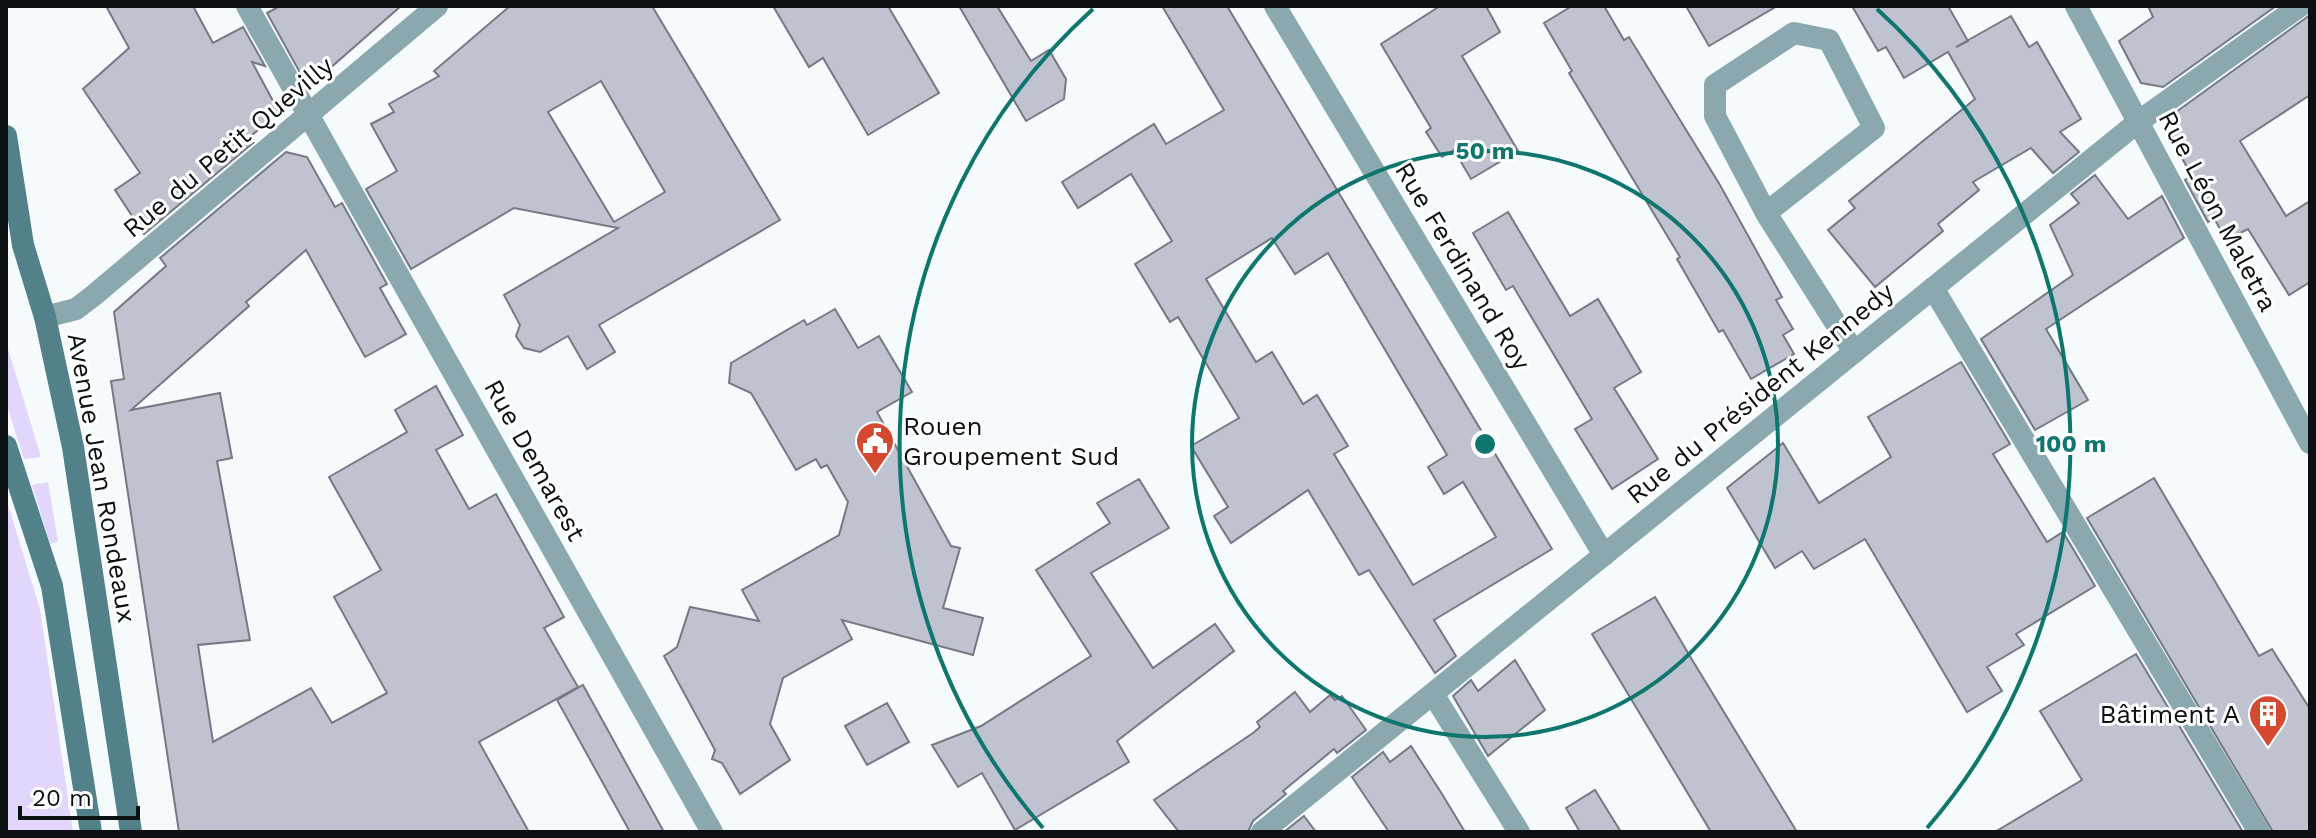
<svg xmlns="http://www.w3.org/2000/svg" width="2316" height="838" font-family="'Work Sans',sans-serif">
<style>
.green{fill:#e3d6fc}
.building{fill:#bfc3d0;stroke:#757984;stroke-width:2;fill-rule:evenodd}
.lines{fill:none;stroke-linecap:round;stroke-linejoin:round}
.minor{stroke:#8aa8ae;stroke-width:22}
.secondary{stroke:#538189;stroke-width:22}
.ring{fill:none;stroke:#0f766e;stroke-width:4}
.labels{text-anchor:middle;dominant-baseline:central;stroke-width:6;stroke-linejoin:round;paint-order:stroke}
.street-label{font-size:26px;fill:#0c1013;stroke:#fff}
.poi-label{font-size:26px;fill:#0c1013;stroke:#fff;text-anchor:start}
.centre{fill:#0f766e;stroke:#fff;stroke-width:4}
.ring-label{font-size:24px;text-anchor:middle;font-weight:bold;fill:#0f766e;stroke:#fff;stroke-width:6;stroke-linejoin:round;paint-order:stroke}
</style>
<rect width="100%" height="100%" fill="#f5fafd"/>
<g class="green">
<polygon points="6,342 41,457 24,459 6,403"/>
<polygon points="48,482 58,542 50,544 32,485"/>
<polygon points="6,498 40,609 73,832 7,832"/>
</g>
<g class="building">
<polygon points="106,6 193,6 213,43 243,27 265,66 252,62 279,112 245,141 253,143 144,234 115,190 140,173 83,89 129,48"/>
<polygon points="280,6 401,6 313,83 304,80 267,13"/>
<path d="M510,6H652L780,220L599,325L615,352L587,369L568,336L540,352L524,348L516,336L520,325L504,295L618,228L514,208L411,269L366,189L397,171L371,124L394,112L389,104L439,76L434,71ZM601,81L665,192L614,222L548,112Z"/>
<polygon points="773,6 888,6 939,93 868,135 823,58 809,67"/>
<polygon points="959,6 997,6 1031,61 1049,50 1066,79 1064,99 1026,121"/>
<path d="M1162,6H1227L1552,549L1434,620L1456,656L1435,673L1369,570L1359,575L1308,490L1231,543L1214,516L1228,507L1191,446L1239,418L1178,317L1170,322L1135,264L1172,241L1131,174L1078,208L1062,182L1154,124L1166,144L1224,110ZM1272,238L1295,274L1328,253L1447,455L1428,467L1444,494L1463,482L1496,537L1413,585L1334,454L1348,446L1317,395L1303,404L1272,352L1256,362L1206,279Z"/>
<polygon points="1440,6 1486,6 1500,32 1462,56 1518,151 1471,179 1454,150 1442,157 1426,132 1431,128 1381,44"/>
<polygon points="1572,6 1604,6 1624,40 1629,37 1720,185 1782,297 1776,300 1793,329 1783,335 1794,354 1751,379 1723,330 1719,332 1677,259 1680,257 1569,73 1572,71 1544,23"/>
<polygon points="1686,6 1777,6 1709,46"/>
<polygon points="1852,6 1948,6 1968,41 1956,47 2011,16 2029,47 2037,42 2081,119 2060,132 2079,152 2053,173 2031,148 1973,182 1979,190 1938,224 1943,231 1875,287 1828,230 1855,208 1849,201 1975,99 1948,52 1904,78 1886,47 1878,51"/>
<polygon points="2148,6 2276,6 2163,87 2141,83 2119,41 2153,17"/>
<polygon points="2310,15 2310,95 2240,141 2286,216 2310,201 2310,282 2289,295 2248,229 2226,240 2214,218 2208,222 2185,180 2192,176 2170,137 2176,112"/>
<polygon points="286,152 307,157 335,207 342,203 387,284 380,288 406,334 365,357 306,250 246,302 249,306 131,410 220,393 232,458 217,461 250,640 198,645 213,742 311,688 332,723 387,693 334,597 381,570 329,477 407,432 395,410 436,386 463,435 436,450 469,509 496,494 564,617 544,628 578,687 479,742 529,832 179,832 111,381 124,379 114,312 166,266 160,258"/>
<polygon points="2095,175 2128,219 2162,196 2184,238 2046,329 2088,400 2035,430 1981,339 2073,275 2050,225 2079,203 2071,194"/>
<polygon points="1508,212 1570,316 1598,299 1641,372 1614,388 1658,459 1612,489 1575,429 1592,419 1513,286 1506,290 1473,233"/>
<polygon points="835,309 858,348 879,336 912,392 877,412 951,546 960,548 943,608 983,618 973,655 842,620 852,639 783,678 770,724 790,760 740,794 722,763 712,759 715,750 664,656 677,647 690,607 759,621 742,590 839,535 848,502 827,465 821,468 816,459 796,470 751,393 729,383 731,363 804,320 807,325"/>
<polygon points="1961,362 2010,444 1993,454 2047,542 2063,532 2095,586 2016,634 2024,645 1987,667 2002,691 1967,712 1865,539 1814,569 1802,551 1775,568 1727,488 1783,443 1819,503 1891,457 1868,417"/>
<polygon points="2154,478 2259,656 2272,649 2310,709 2310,832 2273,832 2087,518"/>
<polygon points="1139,479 1169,528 1091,573 1153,668 1215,624 1234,651 1117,741 1129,762 1015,830 982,773 958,787 932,745 981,726 1091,656 1036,570 1110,523 1097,503"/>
<polygon points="1655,597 1691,658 1797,832 1711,832 1592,634"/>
<polygon points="2136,654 2243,832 1995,832 2082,780 2040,711"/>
<polygon points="1515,660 1545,710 1488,756 1453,696 1471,680 1478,691"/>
<polygon points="583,685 633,776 664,832 630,832 557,700"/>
<polygon points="1295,692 1310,712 1330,695 1335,700 1342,696 1366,730 1337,753 1334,749 1283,791 1286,794 1253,821 1248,832 1179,832 1154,800 1253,733 1260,727 1257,722"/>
<polygon points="887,703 909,742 867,765 845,726"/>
<polygon points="1411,746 1442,794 1465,832 1389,832 1352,777 1383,752 1390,762"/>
<polygon points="1595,790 1621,832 1580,832 1566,808"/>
<polygon points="1304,816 1316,832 1284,832"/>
</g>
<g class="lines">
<g class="minor">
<polyline points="247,6 712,832"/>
<polyline points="1275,6 1604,555"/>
<polyline points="2076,6 2310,443"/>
<polyline points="1766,213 1715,116 1715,85 1794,33 1829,40 1874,128 1766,213 1854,352"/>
<polyline points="1933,288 2259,832"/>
<polyline points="45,317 76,309 93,296 437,6"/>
<polyline points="1433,694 1519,832"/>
<polyline points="1262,832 2138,122 2300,6"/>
</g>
<g class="secondary">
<polyline points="6,136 23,245 45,317 73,447 131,832"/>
<polyline points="6,446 52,586 91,832"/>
</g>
</g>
<g class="ring">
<circle cx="1485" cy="444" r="293"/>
<path d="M1043 828A586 586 0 0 1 1093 9M1877 9A586 586 0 0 1 1927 828"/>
</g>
<defs>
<symbol id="civic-pin" viewBox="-11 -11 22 30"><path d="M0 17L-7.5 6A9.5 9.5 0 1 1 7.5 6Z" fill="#d54931" stroke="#fff"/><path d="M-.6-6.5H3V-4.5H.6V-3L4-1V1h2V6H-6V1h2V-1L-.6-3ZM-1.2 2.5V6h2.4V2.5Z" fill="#fff"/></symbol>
<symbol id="building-pin" viewBox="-11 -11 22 30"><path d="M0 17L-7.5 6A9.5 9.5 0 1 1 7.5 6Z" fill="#d54931" stroke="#fff"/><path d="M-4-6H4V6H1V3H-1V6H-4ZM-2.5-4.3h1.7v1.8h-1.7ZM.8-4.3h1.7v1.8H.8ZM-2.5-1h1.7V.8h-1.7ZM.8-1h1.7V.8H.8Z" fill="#fff"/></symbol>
</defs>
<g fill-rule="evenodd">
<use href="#civic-pin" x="853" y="419" width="44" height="60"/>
<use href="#building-pin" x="2246" y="692" width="44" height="60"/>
</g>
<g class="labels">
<g class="street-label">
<text transform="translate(228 147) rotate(-40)">Rue du Petit Quevilly</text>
<text transform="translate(2218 211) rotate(62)">Rue Léon Maletra</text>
<text transform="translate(1463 266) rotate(59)">Rue Ferdinand Roy</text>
<text transform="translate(1760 393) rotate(-39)">Rue du Président Kennedy</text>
<text transform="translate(535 460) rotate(61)">Rue Demarest</text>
<text transform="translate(102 478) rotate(80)">Avenue Jean Rondeaux</text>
</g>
<g class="poi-label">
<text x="903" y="426">Rouen<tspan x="903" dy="30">Groupement Sud</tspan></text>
<text x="2240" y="714" text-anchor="end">Bâtiment A</text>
</g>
</g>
<circle cx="1485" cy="444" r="12" class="centre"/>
<g class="ring-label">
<text x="1485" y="159">50 m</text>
<text x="2071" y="452">100 m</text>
</g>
<rect width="2316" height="838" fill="none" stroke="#0c1013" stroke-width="16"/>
<path d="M20 806v12h118v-12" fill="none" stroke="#0c1013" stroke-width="4"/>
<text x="32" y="806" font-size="24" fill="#0c1013" stroke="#ffffff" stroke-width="6" paint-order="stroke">20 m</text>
</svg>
